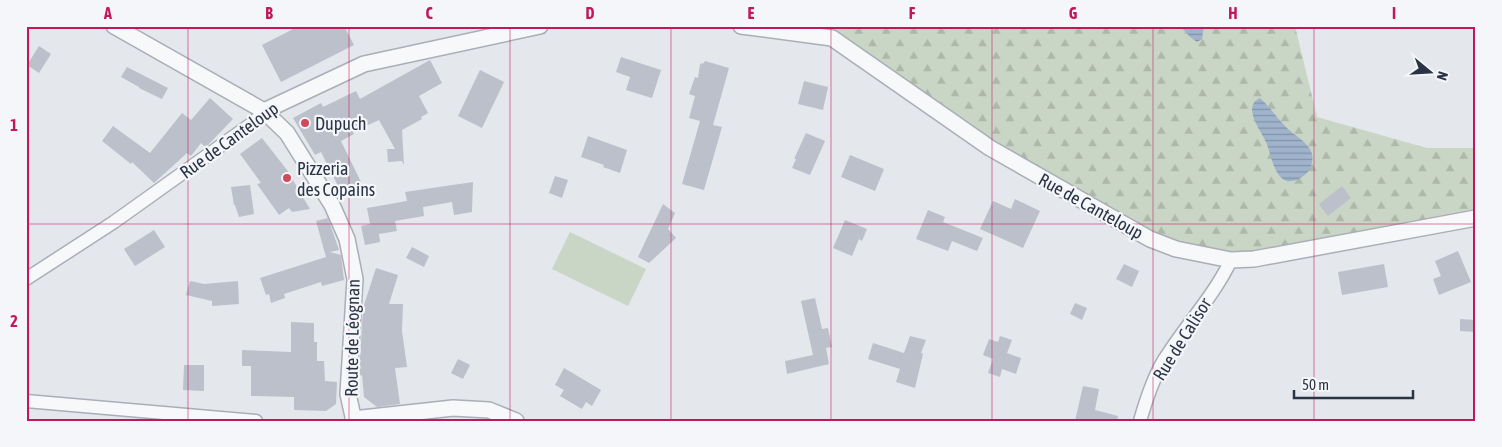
<svg xmlns="http://www.w3.org/2000/svg" width="1502" height="447" font-family="'Asap Condensed',sans-serif">
<style>
.forest{fill:url(#forest-firs)}
.park{fill:#c9d6c5}
.water{fill:url(#water-rules)}
.building{fill:#bbc0ca}
.lines{fill:none;stroke-linecap:round;stroke-linejoin:round}
.minor-casing{stroke:#a9aeb7;stroke-width:15}
.tertiary-casing{stroke:#a9aeb7;stroke-width:18}
.minor{stroke:#f7f8fa;stroke-width:12}
.tertiary{stroke:#f7f8fa;stroke-width:15}
.grid{fill:none;stroke:#c2185b;stroke-width:1;stroke-opacity:0.55}
.poi-dot{fill:#d1495b;stroke:#f4f6f9;stroke-width:2}
.labels{text-anchor:middle;dominant-baseline:central;stroke-width:4.5;stroke-linejoin:round;paint-order:stroke}
.poi-label{font-size:18px;fill:#2b3445;stroke:#f4f6f9;text-anchor:start}
.street-label{font-size:18px;fill:#2b3445;stroke:#f4f6f9}
.neatline{fill:none;stroke:#c2185b;stroke-width:2}
.grid-label{font-size:16px;text-anchor:middle;font-weight:bold;fill:#c2185b}
</style>
<defs>
<pattern id="forest-firs" width="22" height="20" patternUnits="userSpaceOnUse" patternTransform="scale(1.25)"><rect width="22" height="20" fill="#c9d6c5"/><path d="M5 1l3.5 6h-7zM16 11l3.5 6h-7z" fill="#adb8ab"/></pattern>
<pattern id="water-rules" width="6" height="5" patternUnits="userSpaceOnUse" patternTransform="scale(1.25)"><rect width="6" height="5" fill="#9fb4cc"/><path d="M0 2.5h6" fill="none" stroke="#8293a7"/></pattern>
</defs>
<rect width="100%" height="100%" fill="#e4e7ec"/>
<polygon class="forest" points="828,26 1295,26 1317,117 1427,148 1476,148 1476,218 1254,259 1176,249 990,148 832,38"/>
<polygon class="park" points="570,232 646,269 628,306 552,269"/>
<g class="water">
<polygon points="1180,26 1204,26 1202,39 1197,42 1190,37"/>
<path d="M1260,98C1270,107 1277,118 1286,127C1295,137 1316,145 1312,162C1311,169 1308,173 1302,177C1276,194 1272,156 1266,142C1261,131 1253,122 1252,110C1252,104 1255,100 1260,98Z"/>
</g>
<g class="building">
<polygon points="299,26 344,26 354,45 281,82 262,45"/>
<polygon points="39,46 51,54 39,73 27,65"/>
<polygon points="621,57 661,70 652,98 626,90 630,77 616,72"/>
<polygon points="430,60 442,83 419,96 428,113 421,117 422,119 402,130 404,165 402,161 388,162 387,149 395,149 379,120 353,132 354,134 341,141 361,182 341,192 321,152 315,155 293,118 321,103 323,107 356,91 360,99"/>
<polygon points="705,61 729,68 713,125 722,127 704,190 682,184 700,121 689,118 695,96 689,94 695,77 698,78 700,64 704,63"/>
<polygon points="127,67 168,88 162,99 139,88 139,87 121,77"/>
<polygon points="480,70 504,82 482,128 458,116"/>
<polygon points="804,81 828,87 823,110 798,104"/>
<polygon points="210,98 233,119 208,145 205,147 201,143 191,156 187,153 154,183 132,162 131,164 102,141 113,126 150,153 182,113 191,120"/>
<polygon points="806,133 825,141 810,175 792,168 796,159 794,159"/>
<polygon points="588,136 627,150 620,173 603,167 604,165 581,157"/>
<polygon points="262,138 287,170 310,209 292,212 289,208 279,215 257,184 261,183 240,154"/>
<polygon points="850,155 884,169 875,191 841,177"/>
<polygon points="555,176 568,180 562,198 549,193"/>
<polygon points="473,182 472,212 454,215 452,202 423,207 424,216 395,221 397,231 379,234 380,242 365,245 361,226 370,224 367,208 407,201 405,192"/>
<polygon points="250,185 254,214 239,217 235,205 234,205 231,187"/>
<polygon points="1342,186 1351,198 1328,216 1319,204"/>
<polygon points="1015,199 1040,211 1023,248 980,229 993,201 1011,209"/>
<polygon points="663,204 675,213 668,229 676,238 649,263 638,257"/>
<polygon points="928,210 945,217 943,222 983,238 977,251 952,241 948,251 916,239"/>
<polygon points="328,218 339,250 330,252 341,255 344,280 322,286 321,282 284,294 285,298 271,303 269,294 266,295 260,278 326,257 316,221"/>
<polygon points="845,220 867,229 862,241 859,239 852,256 833,248"/>
<polygon points="154,230 165,247 135,266 124,249"/>
<polygon points="412,247 429,256 424,267 406,258"/>
<polygon points="1458,251 1471,282 1439,295 1433,279 1441,276 1435,261"/>
<polygon points="1124,264 1139,271 1132,287 1116,279"/>
<polygon points="1384,264 1388,287 1342,295 1338,272"/>
<polygon points="376,268 398,275 389,304 403,304 402,331 407,367 395,368 400,404 377,407 364,397 362,375 359,376 363,308"/>
<polygon points="190,281 204,284 238,281 239,304 212,306 212,301 186,295"/>
<polygon points="815,298 822,329 828,328 832,347 826,348 829,364 787,374 785,361 813,355 801,301"/>
<polygon points="1075,303 1087,308 1082,320 1070,314"/>
<polygon points="1460,319 1476,320 1476,332 1460,331"/>
<polygon points="291,322 314,323 314,342 317,342 317,361 324,361 325,381 337,382 336,404 326,411 294,410 294,397 251,396 251,366 242,366 242,350 291,352"/>
<polygon points="910,336 926,340 921,353 923,354 915,388 896,382 900,369 868,359 873,343 904,353"/>
<polygon points="1000,336 1012,340 1007,353 1021,358 1016,374 1002,369 1000,377 988,373 993,359 983,355 989,339 998,342"/>
<polygon points="458,359 470,365 463,379 451,373"/>
<polygon points="184,365 204,365 204,391 183,390"/>
<polygon points="564,368 601,390 592,406 586,402 582,409 560,396 564,390 555,385"/>
<polygon points="1083,386 1099,389 1095,410 1118,416 1117,421 1075,421"/>
</g>
<g class="lines">
<defs>
<g id="minor">
<polyline points="26,279 114,222 254,122 264,111"/>
<polyline points="26,401 256,421"/>
<path d="M1140,421C1146,400 1153,378 1164,360C1185,326 1214,296 1231,260"/>
</g>
<g id="tertiary">
<polyline points="114,26 264,111 287,133 332,205 347,239 355,279 348,394 354,421"/>
<polyline points="741,26 832,38 990,148 1150,239 1176,249 1231,260 1254,259 1476,218"/>
<polyline points="264,111 364,64 540,26"/>
<polyline points="353,419 453,408 489,410 516,421"/>
</g>
</defs>
<use href="#minor" class="minor-casing"/>
<use href="#tertiary" class="tertiary-casing"/>
<use href="#minor" class="minor"/>
<use href="#tertiary" class="tertiary"/>
</g>
<path class="grid" d="M188,26V421M349,26V421M510,26V421M671,26V421M831,26V421M992,26V421M1153,26V421M1314,26V421M26,224H1476"/>
<g class="poi-dot">
<circle cx="305" cy="123" r="5"/>
<circle cx="287" cy="178" r="5"/>
</g>
<g class="labels">
<g class="poi-label">
<text x="315" y="123">Dupuch</text>
<text x="297" y="168">Pizzeria<tspan x="297" dy="21">des Copains</tspan></text>
</g>
<g class="street-label">
<text transform="translate(229 140) rotate(-36)">Rue de Canteloup</text>
<text transform="translate(1091 206) rotate(29)">Rue de Canteloup</text>
<text transform="translate(352 338) rotate(-89)">Route de Léognan</text>
<text transform="translate(1182 339) rotate(-58)">Rue de Calisor</text>
</g>
</g>
<rect width="1502" height="447" fill="none" stroke="#f4f6f9" stroke-width="55"/>
<g transform="translate(1430 72) rotate(108)" stroke="#f4f6f9" stroke-width="4" paint-order="stroke">
<path d="M0-4L9 19L0 12L-9 19Z" fill="#2b3445"/>
<text y="-8" font-size="14" font-weight="bold" text-anchor="middle" fill="#2b3445">N</text>
</g>
<path d="M1294 390v8h119v-8" fill="none" stroke="#2b3445" stroke-width="2.5"/>
<text x="1302" y="390" font-size="15" fill="#2b3445" stroke="#f4f6f9" stroke-width="4" paint-order="stroke">50 m</text>
<rect x="28" y="28" width="1446" height="392" class="neatline"/>
<g class="grid-label">
<text x="108" y="19">A</text>
<text x="269" y="19">B</text>
<text x="429" y="19">C</text>
<text x="590" y="19">D</text>
<text x="751" y="19">E</text>
<text x="912" y="19">F</text>
<text x="1073" y="19">G</text>
<text x="1233" y="19">H</text>
<text x="1394" y="19">I</text>
<text x="14" y="131">1</text>
<text x="14" y="327">2</text>
</g>
</svg>
